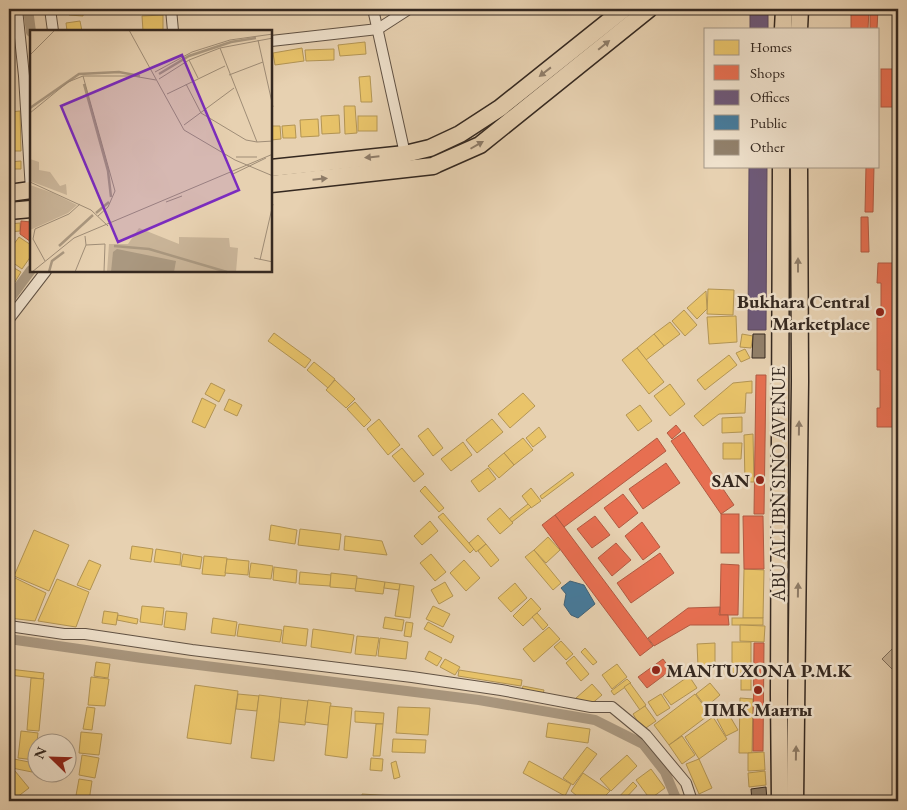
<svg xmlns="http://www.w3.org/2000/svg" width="907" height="810" font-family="'EB Garamond',serif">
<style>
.green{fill:#c9b498;stroke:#7e6e5c}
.homes{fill:#e9c46a;stroke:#b39554}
.shops{fill:#e76f51;stroke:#b15a42}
.offices{fill:#6d597a;stroke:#5c4a5f}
.public{fill:#457b9d;stroke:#406278}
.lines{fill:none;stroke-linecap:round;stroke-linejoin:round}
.canal{stroke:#aa9880;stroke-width:10}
.building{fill:#91806b;stroke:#342820}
.street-casing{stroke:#615244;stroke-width:12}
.primary-casing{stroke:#342820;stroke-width:19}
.street{stroke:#efe1cc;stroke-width:10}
.primary{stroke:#e7d1b1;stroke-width:16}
.oneway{fill:#8e7c68}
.poi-dot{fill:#8f2418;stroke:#efe1cc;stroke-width:2}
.labels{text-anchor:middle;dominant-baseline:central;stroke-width:5;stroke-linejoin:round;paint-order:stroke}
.poi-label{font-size:19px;font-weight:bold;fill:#342820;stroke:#efe1cc;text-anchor:end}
.street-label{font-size:19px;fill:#342820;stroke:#efe1cc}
.inset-river{fill:none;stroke:#aa9880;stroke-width:2.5}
.inset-road{fill:none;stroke:#9f8d77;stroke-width:1}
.view{fill:#7b2cbf;fill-opacity:0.15;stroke:#7b2cbf;stroke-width:2.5}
.inset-edge{fill:none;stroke:#342820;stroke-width:2.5}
</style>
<rect width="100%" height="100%" fill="#e7d1b1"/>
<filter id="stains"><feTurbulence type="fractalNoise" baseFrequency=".004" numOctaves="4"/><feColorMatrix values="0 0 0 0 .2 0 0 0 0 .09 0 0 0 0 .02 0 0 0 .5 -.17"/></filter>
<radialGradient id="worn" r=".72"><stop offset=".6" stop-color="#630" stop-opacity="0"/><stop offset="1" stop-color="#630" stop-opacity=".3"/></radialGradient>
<polygon class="green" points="898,643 898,675 882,659"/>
<g class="homes">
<polygon points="69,9 84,9 83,16 69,15"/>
<polygon points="145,9 162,9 162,12 145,13"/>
<polygon points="163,15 163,30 143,31 142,16"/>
<polygon points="80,21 82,31 67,31 66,23"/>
<polygon points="365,42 366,54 340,56 338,45"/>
<polygon points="302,48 304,61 275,65 273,53"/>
<polygon points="334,49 334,60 306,61 305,50"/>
<polygon points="370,76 372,102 361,102 359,77"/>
<polygon points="344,106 355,106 357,133 345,134"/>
<polygon points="20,111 21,151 11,151 9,112"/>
<polygon points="339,115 340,133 322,134 321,116"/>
<rect x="358" y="116" width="19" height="15"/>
<polygon points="318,119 319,136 301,137 300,120"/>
<polygon points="295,125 296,138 283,138 282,126"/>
<polygon points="271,126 280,126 281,139 271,140"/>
<polygon points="21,161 21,169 9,169 9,162"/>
<polygon points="20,223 20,231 9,232 9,224"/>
<polygon points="19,237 31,245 31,256 22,269 9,260 9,251"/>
<polygon points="9,265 21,272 9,292"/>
<polygon points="708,289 734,290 733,315 707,314"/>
<polygon points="706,291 707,309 697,319 687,308"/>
<polygon points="684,310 697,325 685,336 672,321"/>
<polygon points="736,316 737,342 709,344 707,317"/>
<polygon points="670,322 680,334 664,346 654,334"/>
<polygon points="274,333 311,360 305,368 268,341"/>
<polygon points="654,334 664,346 646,360 637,348"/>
<polygon points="742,334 753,336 751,348 740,347"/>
<polygon points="637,348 664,382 649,394 622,360"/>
<polygon points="745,349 750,358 741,362 736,353"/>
<polygon points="729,355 737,365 705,390 697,380"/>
<polygon points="314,362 335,379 328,388 307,370"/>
<polygon points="335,380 355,399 346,408 326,390"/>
<polygon points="752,381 752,393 746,393 745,413 719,414 703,426 694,416 733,383"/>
<polygon points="211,383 225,390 219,402 205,394"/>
<polygon points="670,384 685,404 670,416 654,396"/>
<polygon points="523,393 535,406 510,428 498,414"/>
<polygon points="202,398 216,405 205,428 192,422"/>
<polygon points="229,399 242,405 237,416 224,410"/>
<polygon points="355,402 371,420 364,427 347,409"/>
<polygon points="640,405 652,421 638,431 626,415"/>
<polygon points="742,417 742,432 722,433 722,418"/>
<polygon points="379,419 400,445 388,455 367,429"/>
<polygon points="492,419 503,432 477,453 466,440"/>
<polygon points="539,427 546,437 533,447 526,438"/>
<polygon points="428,428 443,448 433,456 418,436"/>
<polygon points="753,434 754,482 745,482 744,435"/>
<polygon points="523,438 533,450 514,465 504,453"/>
<polygon points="463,442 472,455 451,471 441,459"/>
<polygon points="723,443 742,443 741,459 723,459"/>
<polygon points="402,448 424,474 414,482 392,456"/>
<polygon points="504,453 514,465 499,478 488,466"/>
<polygon points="488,468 496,479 479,492 471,481"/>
<polygon points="572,472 574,475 542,499 540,496"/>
<polygon points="425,486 444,508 439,512 420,491"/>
<polygon points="531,488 541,501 531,508 522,496"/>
<polygon points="528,504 531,507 512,522 509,519"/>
<polygon points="500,508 513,523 500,534 487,519"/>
<polygon points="443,513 474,549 470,553 438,517"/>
<polygon points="430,521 438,531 422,545 414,536"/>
<polygon points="271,525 297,530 295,544 269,540"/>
<polygon points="300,529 341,534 339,550 298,545"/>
<polygon points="34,530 69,545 49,591 14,576"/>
<polygon points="478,535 486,544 476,552 469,543"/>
<polygon points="345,536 382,541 387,555 344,550"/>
<polygon points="548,537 560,550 546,563 534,550"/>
<polygon points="486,544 499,560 491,567 478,551"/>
<polygon points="132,546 153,549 151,562 130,559"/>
<polygon points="156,549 181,553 180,565 154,562"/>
<polygon points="534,550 561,583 553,590 525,557"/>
<polygon points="183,554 202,557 200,569 181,566"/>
<polygon points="431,554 446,572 435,581 420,563"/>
<polygon points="204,556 227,558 225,576 202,574"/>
<polygon points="227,559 249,561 248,575 225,573"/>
<polygon points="89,560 101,565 90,590 77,585"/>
<polygon points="464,560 480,578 466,591 450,573"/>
<polygon points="251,563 273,566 271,579 249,577"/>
<polygon points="274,567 297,570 296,583 273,580"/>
<polygon points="744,569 764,570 763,618 743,618"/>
<polygon points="300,572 331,575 330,586 299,584"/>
<polygon points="331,573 357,576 356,589 330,587"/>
<polygon points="15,578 46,593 35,621 9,618 9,590"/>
<polygon points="357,578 385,582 383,594 355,591"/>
<polygon points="57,579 89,592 76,627 38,621"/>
<polygon points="385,582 400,584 399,590 384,588"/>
<polygon points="445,582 453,596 439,604 431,590"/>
<polygon points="515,583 527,598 511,612 498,598"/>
<polygon points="400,584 414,586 410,618 395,616"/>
<polygon points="531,598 541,609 523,626 513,616"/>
<polygon points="142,606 164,608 162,625 140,622"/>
<polygon points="433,606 450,614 443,627 426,619"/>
<polygon points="104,611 118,613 116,625 102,623"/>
<polygon points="166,611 187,613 185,630 164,627"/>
<polygon points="537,613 548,625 543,630 532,617"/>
<polygon points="118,615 138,619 137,624 117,620"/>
<polygon points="385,617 404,620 402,631 383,628"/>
<polygon points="213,618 237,622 235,636 211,633"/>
<rect x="732" y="618" width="31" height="7"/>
<polygon points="406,622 413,623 411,637 404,636"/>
<polygon points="428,622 454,636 451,643 424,629"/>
<polygon points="239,624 282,630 280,642 237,636"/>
<polygon points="740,625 765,626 764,642 740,641"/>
<polygon points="284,626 308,629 306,646 282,643"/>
<polygon points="549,627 560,639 534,662 523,649"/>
<polygon points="313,629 354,635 351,653 311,647"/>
<polygon points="357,636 379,638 376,656 355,654"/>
<polygon points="380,638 408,642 406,659 378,656"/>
<polygon points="561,641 573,654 566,660 554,647"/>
<rect x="732" y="642" width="19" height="31"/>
<polygon points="715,643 715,666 698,666 697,644"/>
<polygon points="585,648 597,662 593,665 581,652"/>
<polygon points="429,651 442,658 437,666 425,659"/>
<polygon points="574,656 589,674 581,681 566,663"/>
<polygon points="445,659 460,667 455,675 440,667"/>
<polygon points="96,662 110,664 108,678 94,676"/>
<polygon points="617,664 627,677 612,689 602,675"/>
<polygon points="9,669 44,673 43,679 9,675"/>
<polygon points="459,670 522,680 521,686 458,676"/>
<rect x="741" y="673" width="10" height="17"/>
<polygon points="689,676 697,688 671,705 663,694"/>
<polygon points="91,677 109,679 105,706 88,705"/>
<polygon points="31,678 44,679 39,731 27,730"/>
<polygon points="627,679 631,683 614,695 611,691"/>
<polygon points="630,683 646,705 640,710 624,687"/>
<polygon points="710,683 720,695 706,707 696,694"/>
<polygon points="592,684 602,695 590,705 576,698"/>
<polygon points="195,685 238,691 231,744 187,738"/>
<polygon points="523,686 544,690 543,694 522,690"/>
<polygon points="238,694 259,696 257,711 236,709"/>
<polygon points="661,694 670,708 657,716 648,702"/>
<polygon points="695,694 710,714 669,745 654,725"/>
<polygon points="259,695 282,698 274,761 251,758"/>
<polygon points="281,698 308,701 305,725 279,722"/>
<polygon points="740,698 753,699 752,753 739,753"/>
<polygon points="308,700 331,703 328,725 305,722"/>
<polygon points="330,706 352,708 347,758 325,755"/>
<polygon points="645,706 656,721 643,730 633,714"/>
<polygon points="87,707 95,708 92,730 83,729"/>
<polygon points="398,707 430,708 428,735 396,733"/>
<polygon points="355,711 384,713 383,724 355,722"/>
<polygon points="728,713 738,730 726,736 717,719"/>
<polygon points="713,717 727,739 699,759 685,737"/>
<polygon points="548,723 590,729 588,743 546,737"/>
<polygon points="376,724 383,724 380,756 373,756"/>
<polygon points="21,731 38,733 35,760 18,758"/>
<polygon points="81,732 102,734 99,755 79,753"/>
<polygon points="682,736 695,755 682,764 669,745"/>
<polygon points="393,739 426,740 425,753 392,752"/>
<polygon points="587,747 597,754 573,785 563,778"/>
<polygon points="764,752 765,770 748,771 748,753"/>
<polygon points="82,755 99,758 95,778 79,775"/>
<polygon points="627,755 637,766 611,791 600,779"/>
<polygon points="371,758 383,759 382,771 370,770"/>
<polygon points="14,759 34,763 32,772 12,768"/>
<polygon points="699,759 712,788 699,794 686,764"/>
<polygon points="396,761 400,777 394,779 391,763"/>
<polygon points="529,761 571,784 565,796 523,773"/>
<polygon points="651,769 665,788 650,799 636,780"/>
<polygon points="15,771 29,788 12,801 9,801 9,775"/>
<polygon points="765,771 766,785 749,787 748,773"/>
<polygon points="583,773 610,791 600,801 583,801 571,791"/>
<polygon points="79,779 92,781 89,801 75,801"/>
<polygon points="633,782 637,786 623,801 617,801 616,800"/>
<polygon points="362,794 394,796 393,801 362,801"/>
</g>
<g class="shops">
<polygon points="851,9 869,9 868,29 851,29"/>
<polygon points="870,9 878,9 877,29 870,29"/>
<rect x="881" y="69" width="17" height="38"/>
<polygon points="866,166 874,166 873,212 865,212"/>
<polygon points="861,217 868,217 869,252 861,252"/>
<polygon points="21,221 31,222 31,242 20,234"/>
<polygon points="878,263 895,263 895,270 898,270 898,424 895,424 895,427 877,427 877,408 880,408 880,370 877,370 877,318 881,318 881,283 877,283"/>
<polygon points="756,375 766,375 764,514 754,514"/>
<polygon points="676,425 681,431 672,439 667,433"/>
<polygon points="684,432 734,505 721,514 671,441"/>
<polygon points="657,438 666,451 564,527 555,515"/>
<polygon points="666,463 680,483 643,509 629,489"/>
<polygon points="623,494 638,513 619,528 604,508"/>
<rect x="721" y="514" width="18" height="39"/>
<polygon points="555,515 653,646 640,656 542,525"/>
<polygon points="595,516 610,535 592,548 577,529"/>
<polygon points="743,516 763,516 764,569 744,569"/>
<polygon points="642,522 660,547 643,560 625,536"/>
<polygon points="616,543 631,560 612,576 598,558"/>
<polygon points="660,553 674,573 631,603 617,583"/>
<polygon points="721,564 739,565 738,615 720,615"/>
<polygon points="720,607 719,615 728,615 729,625 690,625 654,646 648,638 688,608"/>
<polygon points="754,643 764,643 763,751 753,751"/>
<polygon points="663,659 671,670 647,688 638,677"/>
</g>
<g class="offices">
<rect x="750" y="9" width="18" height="20"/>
<polygon points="749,166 767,166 766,330 748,330"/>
</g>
<polygon class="public" points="570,581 584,585 595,604 578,618 571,615 564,605 566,594 561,588"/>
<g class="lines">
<g class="canal">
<polyline points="28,9 31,32"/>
<polyline points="9,300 31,270"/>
<polyline points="9,639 142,658 479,700 595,720 643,744 665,772 677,801"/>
</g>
</g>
<g class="building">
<polygon points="753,334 765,334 765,358 752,358"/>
<polygon points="766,787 767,801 752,801 751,789"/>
</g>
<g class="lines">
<defs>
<g id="street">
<polyline points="17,9 24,76 31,191"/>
<polyline points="50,9 53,31"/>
<polyline points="171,9 173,31"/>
<polyline points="373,9 405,154"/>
<polyline points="271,41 378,29 409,9"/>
<polyline points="9,319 46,271"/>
<polyline points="9,626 64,634 85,634 192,650 412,677 501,690 591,707 612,707 646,735 686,783 692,801"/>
</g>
<g id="primary">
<polyline points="783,29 784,9"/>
<polyline points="799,29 800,9"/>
<polyline points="271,168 405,154 430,148 460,134 500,108 624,9"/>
<polyline points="271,184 433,166 437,164 480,145 649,9"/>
<polyline points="9,193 31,190"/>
<polyline points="9,211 31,209"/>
<polyline points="780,801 779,695 781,166"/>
<polyline points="795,801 800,381 799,166"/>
</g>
</defs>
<use href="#street" class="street-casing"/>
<use href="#primary" class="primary-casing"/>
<use href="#street" class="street"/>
<use href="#primary" class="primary"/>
</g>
<defs><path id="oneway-solid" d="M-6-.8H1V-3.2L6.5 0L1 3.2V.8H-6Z" transform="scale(1.25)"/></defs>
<g class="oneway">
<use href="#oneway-solid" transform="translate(604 45) rotate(-39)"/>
<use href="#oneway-solid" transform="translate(545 72) rotate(142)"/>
<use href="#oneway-solid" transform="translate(477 145) rotate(-30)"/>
<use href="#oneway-solid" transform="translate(372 157) rotate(174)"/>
<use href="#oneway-solid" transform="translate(320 179) rotate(-6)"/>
<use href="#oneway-solid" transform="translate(798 265) rotate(-90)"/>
<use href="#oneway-solid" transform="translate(799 428) rotate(-89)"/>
<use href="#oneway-solid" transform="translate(798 590) rotate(-89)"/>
<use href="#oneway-solid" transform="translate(796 753) rotate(-89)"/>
</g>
<g class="poi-dot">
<circle cx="880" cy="312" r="5"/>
<circle cx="760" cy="480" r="5"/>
<circle cx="656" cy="670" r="5"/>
<circle cx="758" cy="690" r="5"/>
</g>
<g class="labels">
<g class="poi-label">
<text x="870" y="301">Bukhara Central<tspan x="870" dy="22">Marketplace</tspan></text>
<text x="750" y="480">SAN</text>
<text x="666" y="670" text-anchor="start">MANTUXONA P.M.K</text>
<text x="758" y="709" text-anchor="middle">ПМК Манты</text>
</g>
<g class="street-label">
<text transform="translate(778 484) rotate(-90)">ABU ALI IBN SINO AVENUE</text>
</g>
</g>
<g transform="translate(30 30)">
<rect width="242" height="242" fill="#e7d1b1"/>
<path d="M0,129L9,132V140L20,142L30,156L36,154L37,165L0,151ZM0,155L23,163L47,175L38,183L0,200ZM109,198L149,214V207L199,208L200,217L208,218L206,242H77L79,214H98Z" fill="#c9b498"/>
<path d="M87,219L146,231L144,242H81L83,222Z" fill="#aa9880"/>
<path class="inset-river" d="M129,44L159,26L201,12L226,8M54,54L78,141L81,167M0,78L49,44L89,42L110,46M66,183L79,172M29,216L63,185M84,216L119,219L197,242M19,242L22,231L34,222"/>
<path class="inset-road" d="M99,0L154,100L205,130L243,146M228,10L243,77M190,18L227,112L243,111M0,25L25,0M159,30L168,48M125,42L162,22L200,10L243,4M199,45L233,32M53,46L85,161L78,177L68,186M129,49L159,30L190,18L243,8M156,54L171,83L216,110L227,112M137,64L195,36M0,83L38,52L53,46H103L126,50M154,95L204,58M206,127H227M203,144L236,128M0,152L61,180L78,196M136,172L152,166M56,215L75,214L74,242M224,228L243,232M230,230L243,174M15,231L3,209L5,199L39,184L50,174M2,242L44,208L243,124M45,242L56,215L55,206"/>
<path class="view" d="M152,25L209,160L88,212L31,76Z"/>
<rect width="242" height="242" class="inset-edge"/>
</g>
<rect width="907" height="810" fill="none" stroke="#e7d1b1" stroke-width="30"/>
<rect x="10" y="10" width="887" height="790" fill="none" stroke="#342820" stroke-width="2.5"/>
<rect x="15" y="15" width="877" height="780" fill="none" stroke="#342820"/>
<rect x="704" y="28" width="175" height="140" fill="#efe1cc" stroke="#a49787"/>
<rect x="714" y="40" width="25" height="15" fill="#e9c46a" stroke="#a49787"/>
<text x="750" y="52" font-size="15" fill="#342820">Homes</text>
<rect x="714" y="65" width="25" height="15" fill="#e76f51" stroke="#a49787"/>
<text x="750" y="78" font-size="15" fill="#342820">Shops</text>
<rect x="714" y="90" width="25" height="15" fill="#6d597a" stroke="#a49787"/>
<text x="750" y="102" font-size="15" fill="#342820">Offices</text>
<rect x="714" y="115" width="25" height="15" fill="#457b9d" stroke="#a49787"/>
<text x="750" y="128" font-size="15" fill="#342820">Public</text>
<rect x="714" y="140" width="25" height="15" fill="#91806b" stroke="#a49787"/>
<text x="750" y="152" font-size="15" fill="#342820">Other</text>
<g transform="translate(52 758) rotate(293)"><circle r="24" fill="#efe1cc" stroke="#a49787"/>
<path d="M0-4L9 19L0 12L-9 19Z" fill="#8f2418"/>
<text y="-8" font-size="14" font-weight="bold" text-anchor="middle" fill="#342820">N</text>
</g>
<rect width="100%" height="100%" filter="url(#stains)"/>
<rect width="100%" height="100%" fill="url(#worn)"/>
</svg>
